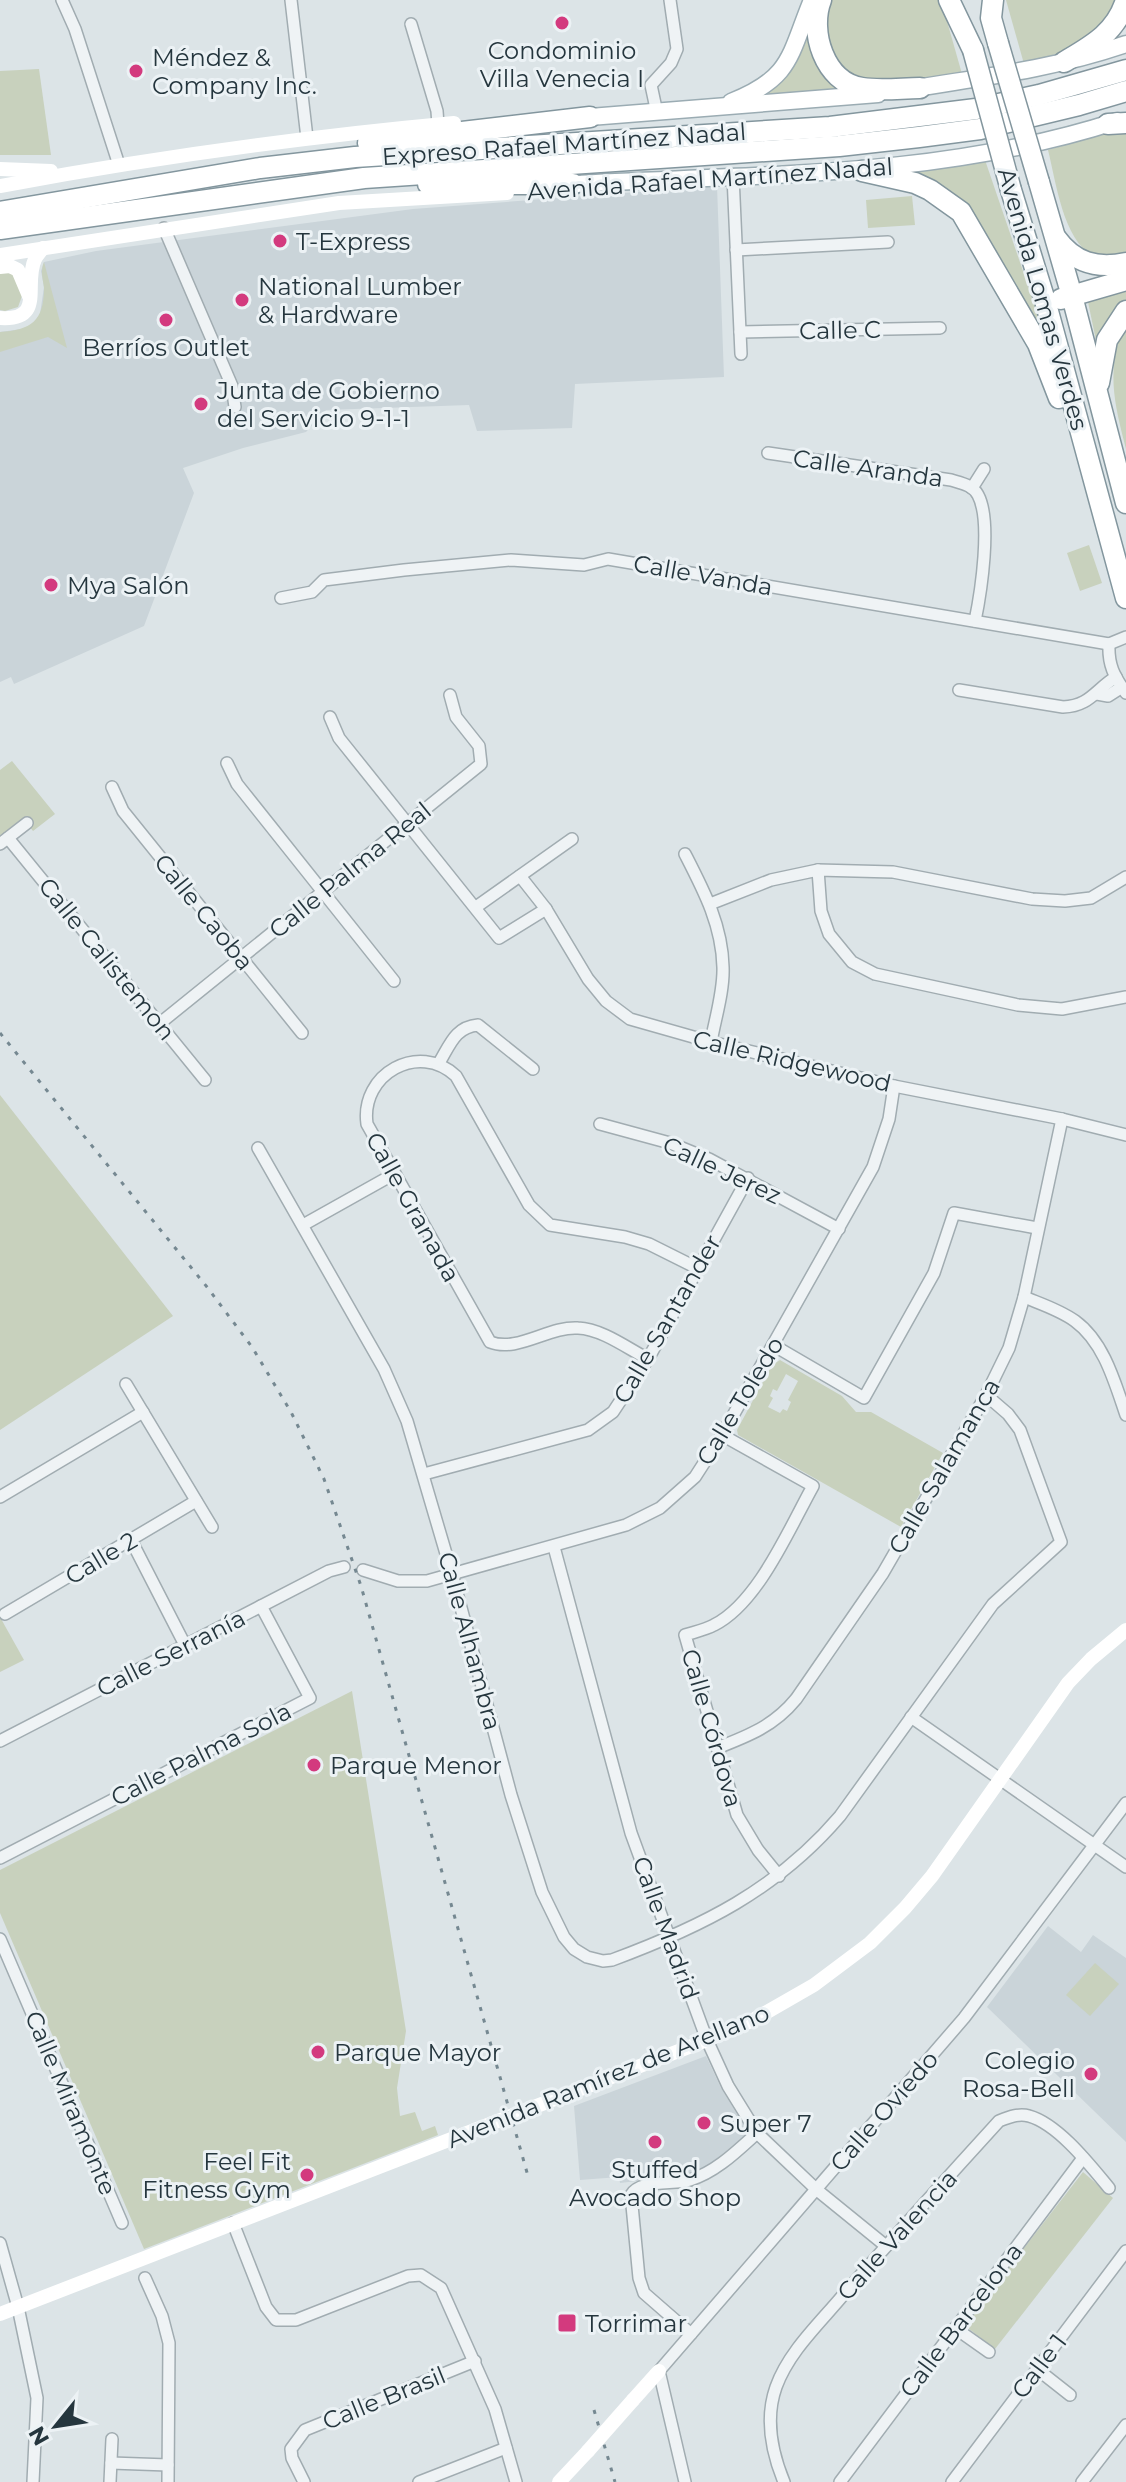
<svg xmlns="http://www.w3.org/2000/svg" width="1126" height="2482" font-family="Montserrat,sans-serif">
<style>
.built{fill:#cad4d9}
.green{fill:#c8d1bd;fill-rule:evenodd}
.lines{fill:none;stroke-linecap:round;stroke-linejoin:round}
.street-casing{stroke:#a1acb1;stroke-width:14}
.primary-casing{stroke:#9bacb3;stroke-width:19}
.highway-casing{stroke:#83969e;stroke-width:23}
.street{stroke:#eff3f5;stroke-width:11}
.secondary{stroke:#fff;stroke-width:14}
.primary{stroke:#fff;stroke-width:16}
.highway{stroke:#fff;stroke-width:20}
.rail{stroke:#758891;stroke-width:3;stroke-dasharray:4 8;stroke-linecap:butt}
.highway-bridge-casing{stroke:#83969e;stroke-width:23;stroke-linecap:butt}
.secondary-bridge{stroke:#fff;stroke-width:14}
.highway-bridge{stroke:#fff;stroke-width:20}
.poi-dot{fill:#d33a7e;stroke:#ecf2f5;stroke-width:3}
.labels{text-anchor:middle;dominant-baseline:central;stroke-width:6;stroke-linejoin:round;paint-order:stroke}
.poi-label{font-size:24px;fill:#25363e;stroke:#ecf2f5;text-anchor:start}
.street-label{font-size:24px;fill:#25363e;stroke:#ecf2f5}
</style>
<rect width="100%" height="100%" fill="#dce4e7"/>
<g class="built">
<polygon points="717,186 724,377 575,384 572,428 477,431 469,405 326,410 306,432 243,448 183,468 194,493 144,626 14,684 11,677 0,682 0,332 22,329 33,324 40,314 44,287 41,271 44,262 96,251 413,209"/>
<polygon points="1048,1926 1081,1952 1093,1935 1126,1958 1126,2142 987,2007"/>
<polygon points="706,2056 721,2088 747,2130 744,2138 707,2166 680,2176 620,2183 619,2177 580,2180 574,2106"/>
</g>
<g class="green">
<polygon points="831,0 941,0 962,74 873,84 849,73 836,59 828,39 826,15"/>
<polygon points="1006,0 1119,0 1118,9 1078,47 1024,64"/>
<polygon points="813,13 813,33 858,89 759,100 758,95"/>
<polygon points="39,69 51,155 0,155 0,71"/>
<path d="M1113,131L1126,132V256C1067,278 1058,189 1048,150Z"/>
<polygon points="985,160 1050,350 1046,350 985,234 901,171 946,168"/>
<polygon points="912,196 915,225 868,228 866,200"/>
<path d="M44,262L67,348L48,337L0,352V332C31,330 44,321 44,288C43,278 40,272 44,262Z"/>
<polygon points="0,271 16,275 22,296 18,307 5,311 0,310"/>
<polygon points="1126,284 1126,303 1099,355 1087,297"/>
<path d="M1126,322V449C1114,403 1105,367 1126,322Z"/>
<polygon points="1089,545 1102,583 1080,591 1067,553"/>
<polygon points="12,761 55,814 33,831 23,818 0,837 0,770"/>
<polygon points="0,1095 173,1316 0,1430"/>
<path d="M780,1360L842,1396L856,1412H871L943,1453L901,1527L738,1435L737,1430L772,1365ZM786,1374L798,1381L788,1400L791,1402L787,1411L783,1409L780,1413L768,1407L773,1398L770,1396L773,1389L777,1391Z"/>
<polygon points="0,1617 24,1660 0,1672"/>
<polygon points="352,1691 406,2031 397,2088 400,2116 415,2112 422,2131 435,2126 438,2135 144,2249 0,1913 0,1870"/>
<polygon points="1095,1963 1119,1984 1090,2016 1066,1995"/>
<polygon points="1083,2172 1113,2198 995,2349 964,2325"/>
</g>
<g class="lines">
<defs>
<g id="street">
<polyline points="62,0 75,29 119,165"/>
<polyline points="291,0 307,138"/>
<polyline points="411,24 437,111 438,125"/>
<polyline points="657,113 651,85 671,63 677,49 670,0"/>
<polyline points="733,176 741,354"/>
<polyline points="164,228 232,386 235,407"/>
<polyline points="736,250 888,242"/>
<polyline points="740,332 940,328"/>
<path d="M768,453L951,480C961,483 973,485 978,495C992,521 981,592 975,621"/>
<polyline points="972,488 984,469"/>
<polyline points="281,598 312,592 324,580 404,570 511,560 584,565 608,559 1109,644 1126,637"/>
<path d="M1109,644C1108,665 1114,676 1126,693"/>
<path d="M959,690L1063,707C1090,706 1095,690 1116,677"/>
<polyline points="1097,694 1108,696 1122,687"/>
<polyline points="330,717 339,738 499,938 546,909"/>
<polyline points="227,763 237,784 394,981"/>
<polyline points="112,787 123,811 302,1033"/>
<polyline points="8,838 205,1080"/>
<polyline points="0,844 27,823"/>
<path d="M685,854C704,891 722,925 723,967C724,991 715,1019 711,1042"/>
<polyline points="818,870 821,911 829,934 852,962 875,974 1018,1005 1062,1009 1126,997"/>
<polyline points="520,876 546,909 588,979 606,1001 630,1019 711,1042 894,1086 1062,1119 1126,1135"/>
<polyline points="710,904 771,880 818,870 893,872 1032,899 1065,901 1091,898 1126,877"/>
<polyline points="476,907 572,839"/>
<polyline points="159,1024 481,764 479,746 456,717 450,695"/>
<path d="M439,1063C450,1045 455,1027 478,1025L533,1069"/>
<polyline points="600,1124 670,1143 709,1159 839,1229"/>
<path d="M258,1148L384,1369L407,1421L452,1574L511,1795L542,1892L564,1937L574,1949L587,1957L603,1961L612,1960C701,1927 777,1890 840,1816L993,1604L1061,1542L1020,1430L1008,1414L986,1395"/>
<polyline points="303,1225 394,1174"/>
<path d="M1024,1297C1041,1304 1060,1310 1075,1321C1104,1342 1115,1383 1126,1415"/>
<polyline points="773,1345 864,1398 934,1273 954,1213 1037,1228"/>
<path d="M648,1359C627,1348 602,1329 578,1328C549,1326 517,1353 490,1342L367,1124C360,1074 419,1041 456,1076L529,1205L550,1225L625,1237L649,1244L697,1268"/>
<polyline points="126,1384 212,1527"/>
<path d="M722,1435L813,1486C789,1529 758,1603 714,1625C705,1630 694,1632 685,1635L737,1815L758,1850L779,1876"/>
<polyline points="424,1474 588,1430 613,1412 648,1359 748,1178"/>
<polyline points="0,1497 143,1412"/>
<polyline points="131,1540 185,1645"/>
<polyline points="554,1547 631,1833 707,2040 728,2086 757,2133 817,2190 886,2246"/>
<polyline points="363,1570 398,1581 427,1581 626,1525 660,1508 695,1477 722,1435 873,1167 889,1119 894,1086"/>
<polyline points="5,1614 196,1501"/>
<polyline points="911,1717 1126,1867"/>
<polyline points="0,1741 329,1571 344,1567"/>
<path d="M717,1748C748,1736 774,1726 796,1699L883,1573L986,1395L1009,1348L1024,1297L1062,1119"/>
<polyline points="0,1858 310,1698 261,1606"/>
<polyline points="0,1939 122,2223"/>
<polyline points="233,2223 266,2307 276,2320 296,2320 408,2276 421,2275 441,2288 495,2409 516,2482"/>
<polyline points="0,2243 18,2307 37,2398 33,2482"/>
<polyline points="145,2278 162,2316 169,2343 168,2482"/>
<polyline points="955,2328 989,2352"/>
<path d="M691,2334L644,2293L639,2278L631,2195C640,2179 674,2185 690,2180C716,2172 737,2151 757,2133"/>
<polyline points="1037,2369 1070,2395"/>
<polyline points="111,2463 168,2465"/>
<polyline points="110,2482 112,2439"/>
<polyline points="304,2482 292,2458 291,2449 305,2430 475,2361"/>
<polyline points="419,2482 506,2448"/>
<polyline points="685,2482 659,2371 964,2018 1126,1803"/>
<path d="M784,2482C772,2453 765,2418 776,2387C789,2351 820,2323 844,2294C895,2236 947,2178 999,2121C1009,2117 1019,2113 1029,2116C1058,2124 1090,2165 1109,2188"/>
<polyline points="840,2482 1083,2158"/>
<polyline points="952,2482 1126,2251"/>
<polyline points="1082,2482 1126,2425"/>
</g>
<g id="primary">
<path d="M909,89C984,77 1053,69 1126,44"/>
<path d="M731,102C792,78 789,56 812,0"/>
<polyline points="590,117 878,94"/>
<path d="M573,184C756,174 941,178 1117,121"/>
</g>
<g id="highway">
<path d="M821,0C809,31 824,82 862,88C881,91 902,88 920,88"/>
<polyline points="949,0 973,50"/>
<polyline points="993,0 991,18 998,43"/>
<path d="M1064,62C1091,46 1116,33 1126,0"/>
<polyline points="1108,124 1126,123"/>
<polyline points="368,143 590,117"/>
<polyline points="862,171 915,183 930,190 961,212 1038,344 1059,398"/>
<polyline points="1039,182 1072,296 1126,503"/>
<polyline points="428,184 573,184"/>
<polyline points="1011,190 1046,304 1126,598"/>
<polyline points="0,212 260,168 355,157 830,127 976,109 1039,95 1126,70"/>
<polyline points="0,229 364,178 839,146 919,137 980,129 1079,105 1126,91"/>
<path d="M1056,238C1074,263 1097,269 1126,263"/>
<polyline points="1061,299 1126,280"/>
<polyline points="1099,383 1107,340 1126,311"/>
</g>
</defs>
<use href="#street" class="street-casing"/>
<use href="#primary" class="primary-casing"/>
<use href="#highway" class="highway-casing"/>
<use href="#street" class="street"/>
<g class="secondary">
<polyline points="0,169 51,171"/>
<path d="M0,186C151,158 302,137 454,123"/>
<polyline points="0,255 339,203 507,193"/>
<polyline points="0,267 10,266 18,270 29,296"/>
<path d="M0,318C46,321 23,285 35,259C37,255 40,252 43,248"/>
<polyline points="0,2314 707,2040 753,2020 814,1985 870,1943 905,1908 932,1876 1068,1683 1091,1659 1126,1630"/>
<polyline points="633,2400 659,2371"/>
<polyline points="559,2482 588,2451"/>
</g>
<use href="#primary" class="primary"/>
<use href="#highway" class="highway"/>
<g class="rail">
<polyline points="0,1033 207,1287 252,1347 291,1412 324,1479 361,1586 528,2176"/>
<polyline points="594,2410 615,2482"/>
</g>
<defs>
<g id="highway-bridge">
<polyline points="998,43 1039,182"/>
<polyline points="973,50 1011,190"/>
</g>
</defs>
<use href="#highway-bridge" class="highway-bridge-casing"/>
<polyline class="secondary-bridge" points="588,2451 633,2400"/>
<use href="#highway-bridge" class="highway-bridge"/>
</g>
<g class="poi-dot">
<circle cx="562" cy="23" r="8"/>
<circle cx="136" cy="71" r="8"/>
<circle cx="280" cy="241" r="8"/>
<circle cx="242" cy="300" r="8"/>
<circle cx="166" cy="320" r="8"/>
<circle cx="201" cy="404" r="8"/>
<circle cx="51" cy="585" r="8"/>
<circle cx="314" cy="1765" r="8"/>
<circle cx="318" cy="2052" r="8"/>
<circle cx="1091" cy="2074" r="8"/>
<circle cx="704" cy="2123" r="8"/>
<circle cx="655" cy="2142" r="8"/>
<circle cx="307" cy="2175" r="8"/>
<rect x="557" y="2313" width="20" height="20" rx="4"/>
</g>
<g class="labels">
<g class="poi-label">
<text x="562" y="50" text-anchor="middle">Condominio<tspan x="562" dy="28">Villa Venecia I</tspan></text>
<text x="152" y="57">Méndez &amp;<tspan x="152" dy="28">Company Inc.</tspan></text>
<text x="296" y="241">T-Express</text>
<text x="258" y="286">National Lumber<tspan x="258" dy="28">&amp; Hardware</tspan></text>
<text x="166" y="347" text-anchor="middle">Berríos Outlet</text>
<text x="217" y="390">Junta de Gobierno<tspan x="217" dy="28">del Servicio 9-1-1</tspan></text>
<text x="67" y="585">Mya Salón</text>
<text x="330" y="1765">Parque Menor</text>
<text x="334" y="2052">Parque Mayor</text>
<text x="1075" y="2060" text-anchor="end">Colegio<tspan x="1075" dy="28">Rosa-Bell</tspan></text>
<text x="720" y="2123">Super 7</text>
<text x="291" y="2161" text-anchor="end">Feel Fit<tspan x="291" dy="28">Fitness Gym</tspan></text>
<text x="655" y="2169" text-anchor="middle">Stuffed<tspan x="655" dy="28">Avocado Shop</tspan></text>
<text x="585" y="2323">Torrimar</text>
</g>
<g class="street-label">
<text transform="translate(564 144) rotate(-4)">Expreso Rafael Martínez Nadal</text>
<text transform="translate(710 179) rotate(-4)">Avenida Rafael Martínez Nadal</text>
<text transform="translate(1043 299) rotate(74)">Avenida Lomas Verdes</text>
<text transform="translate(840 330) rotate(-1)">Calle C</text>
<text transform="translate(868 468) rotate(8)">Calle Aranda</text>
<text transform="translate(703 575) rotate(10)">Calle Vanda</text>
<text transform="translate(350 870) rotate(-39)">Calle Palma Real</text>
<text transform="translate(204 912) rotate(51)">Calle Caoba</text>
<text transform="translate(107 959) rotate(51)">Calle Calistemon</text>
<text transform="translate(792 1061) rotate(13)">Calle Ridgewood</text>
<text transform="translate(722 1170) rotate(25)">Calle Jerez</text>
<text transform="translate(413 1207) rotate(61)">Calle Granada</text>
<text transform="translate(667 1319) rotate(-60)">Calle Santander</text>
<text transform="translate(740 1401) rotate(-59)">Calle Toledo</text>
<text transform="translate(944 1466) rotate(-60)">Calle Salamanca</text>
<text transform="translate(101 1558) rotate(-31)">Calle 2</text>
<text transform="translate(470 1641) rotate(75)">Calle Alhambra</text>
<text transform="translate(171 1653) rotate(-27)">Calle Serranía</text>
<text transform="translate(712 1728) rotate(74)">Calle Córdova</text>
<text transform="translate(201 1754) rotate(-27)">Calle Palma Sola</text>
<text transform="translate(666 1928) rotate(70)">Calle Madrid</text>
<text transform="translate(608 2076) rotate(-22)">Avenida Ramírez de Arellano</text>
<text transform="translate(71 2103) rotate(67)">Calle Miramonte</text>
<text transform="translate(884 2111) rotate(-49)">Calle Oviedo</text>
<text transform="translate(897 2235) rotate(-48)">Calle Valencia</text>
<text transform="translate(961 2320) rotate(-53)">Calle Barcelona</text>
<text transform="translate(1039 2366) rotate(-53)">Calle 1</text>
<text transform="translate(384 2398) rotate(-22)">Calle Brasil</text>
</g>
</g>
<g transform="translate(56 2426) rotate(240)" stroke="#ecf2f5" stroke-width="6" paint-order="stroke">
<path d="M0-6L14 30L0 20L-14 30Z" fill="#25363e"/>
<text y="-12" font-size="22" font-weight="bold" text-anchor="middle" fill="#25363e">N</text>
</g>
</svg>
